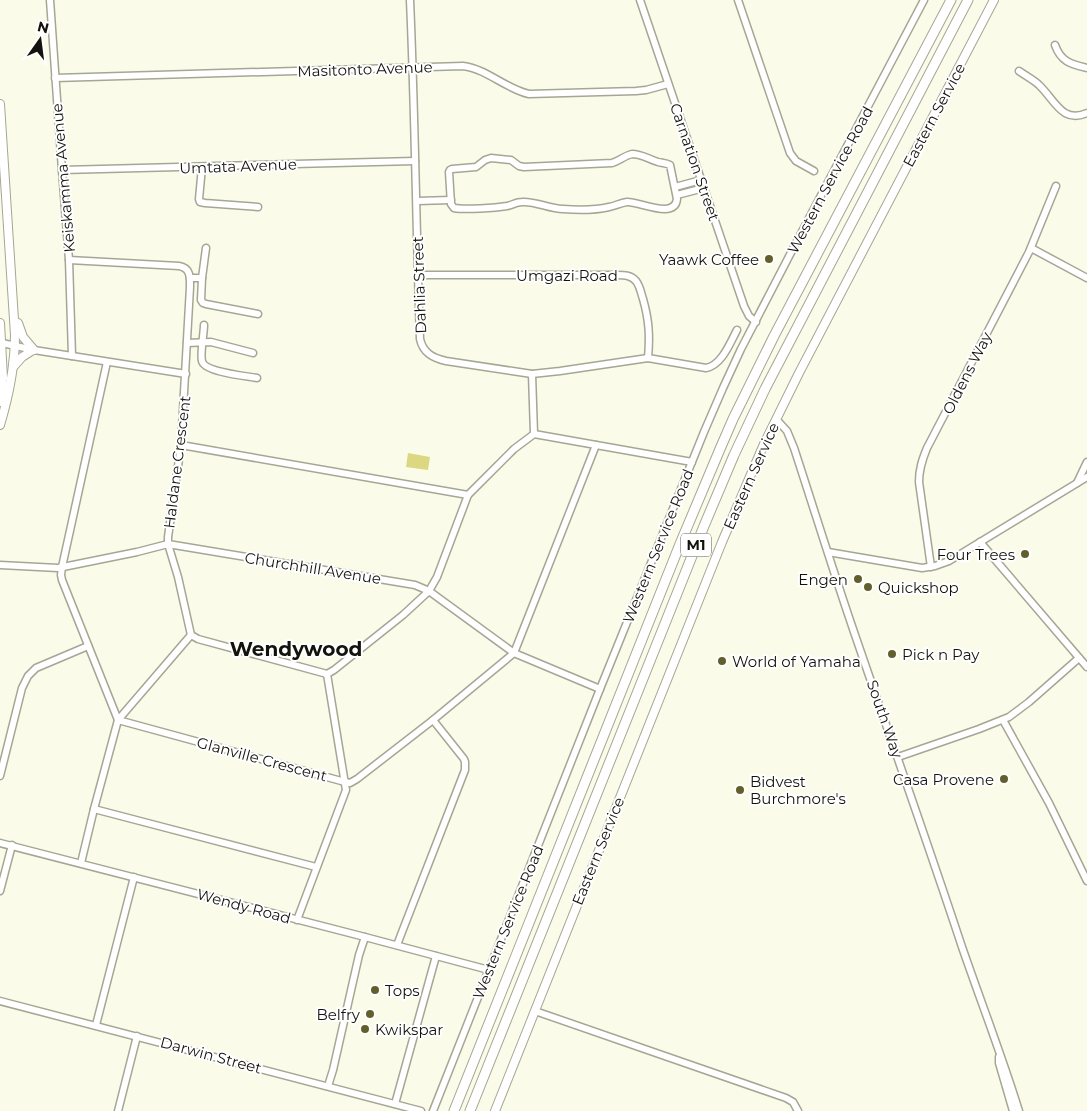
<svg xmlns="http://www.w3.org/2000/svg" width="1087" height="1111" font-family="Montserrat,sans-serif">
<style>
.water{fill:#dcd881}
.lines{fill:none;stroke-linecap:round;stroke-linejoin:round}
.minor-casing{stroke:#a6a695;stroke-width:9}
.major-casing{stroke:#a6a695;stroke-width:10}
.highway-casing{stroke:#a6a695;stroke-width:11}
.minor{stroke:#fff;stroke-width:6}
.major{stroke:#fff;stroke-width:8}
.highway{stroke:#fff;stroke-width:9}
.poi-dot{fill:#625f2c;stroke:#fff;stroke-width:2}
.labels{text-anchor:middle;dominant-baseline:central;stroke-width:4;stroke-linejoin:round;paint-order:stroke}
.shield{fill:#fff;stroke:#5a5a56;stroke-width:1}
.shield-label{font-size:14px;font-weight:bold;fill:#13130d}
.street-label{font-size:15px;fill:#13130d;stroke:#fff}
.poi-label{font-size:15px;fill:#13130d;stroke:#fff;text-anchor:start}
.district-label{font-size:20px;font-weight:bold;fill:#13130d;stroke:#fff}
</style>
<rect width="100%" height="100%" fill="#fbfbe9"/>
<polygon class="water" points="408,453 430,457 428,470 406,467"/>
<g class="lines">
<defs>
<g id="minor">
<polyline points="50,0 62,170 69,260 72,356"/>
<path d="M410,0C415,113 416,226 420,339C423,353 433,358 446,361L532,374L560,371L648,358L706,368C722,365 730,343 737,330"/>
<polyline points="640,0 744,306 749,316 756,322"/>
<polyline points="738,0 790,153 796,161 814,171"/>
<path d="M1055,45C1061,62 1071,64 1087,68"/>
<path d="M1019,71C1026,76 1034,80 1039,85C1055,100 1062,124 1087,113"/>
<path d="M55,78L463,66C487,69 506,89 529,94L636,91L646,90L668,84"/>
<path d="M632,154C642,154 648,159 658,162C662,163 666,163 670,165L677,199C675,220 638,201 627,202C620,203 615,206 609,207C596,210 576,210 563,209C549,209 536,201 522,202C517,202 512,205 507,206C495,208 465,210 454,208L451,204L449,172L450,170L452,169L476,167L485,160L491,158L511,160L519,166L524,167L612,163C619,161 624,156 632,154Z"/>
<polyline points="202,167 199,199 200,202 205,203 258,207"/>
<polyline points="62,170 415,161"/>
<polyline points="675,187 701,180"/>
<polyline points="677,195 704,188"/>
<polyline points="417,201 451,200"/>
<polyline points="1031,248 1087,278"/>
<path d="M69,260L179,266C191,268 190,278 190,287L181,445L168,537V544L178,577L191,635L198,639L327,674L334,670L403,615L429,591L437,577L468,495L514,449L534,434"/>
<path d="M418,275H617C624,275 631,275 636,281C640,286 641,293 643,299C649,320 650,336 648,358"/>
<polyline points="190,278 202,278 206,248"/>
<polyline points="202,278 201,300 203,303 206,304 258,314"/>
<path d="M204,325C204,333 200,354 202,361C204,372 246,376 257,378"/>
<polyline points="2,343 34,350 186,374"/>
<polyline points="187,343 211,342 253,353"/>
<polyline points="107,362 62,567 61,575 62,580 118,720 345,782 350,783 357,779 433,720 514,653 596,445"/>
<polyline points="532,374 534,434"/>
<path d="M776,419L787,431L794,448C814,509 833,571 854,632C890,737 927,841 962,947C981,1002 1002,1056 1019,1111"/>
<polyline points="534,434 692,462"/>
<polyline points="181,445 468,495"/>
<polyline points="1077,483 1087,462"/>
<polyline points="980,542 1087,667"/>
<polyline points="828,552 922,568 935,566 949,561 1087,477"/>
<polyline points="0,565 58,568 137,552 168,544 415,585 429,591 514,653 600,689"/>
<path d="M931,567L919,482C919,469 922,460 927,448L1029,252L1056,186"/>
<polyline points="1003,720 1049,803 1087,881"/>
<polyline points="898,757 979,729 1009,717 1029,702 1079,658"/>
<polyline points="0,776 22,688 28,676 36,668 88,646"/>
<polyline points="94,809 316,867"/>
<polyline points="0,843 365,937 489,970"/>
<polyline points="81,863 94,809 118,720 191,635"/>
<polyline points="0,891 12,845"/>
<polyline points="297,920 346,790 327,674"/>
<polyline points="397,945 402,932 465,770 465,762 464,759 433,720"/>
<polyline points="0,1001 421,1111"/>
<polyline points="535,1011 786,1098 793,1102 798,1111"/>
<polyline points="96,1025 134,877"/>
<polyline points="999,1057 999,1063 1013,1111"/>
<polyline points="328,1086 333,1070 359,955 365,937"/>
<polyline points="395,1104 436,956"/>
<polyline points="118,1111 137,1036"/>
<polyline points="433,1111 600,689 704,432 723,388 741,349 797,241 924,0"/>
</g>
<g id="major">
<path d="M0,104L15,335C15,366 9,395 0,425"/>
<polyline points="0,323 3,378 0,402"/>
<polyline points="18,323 23,337 34,350"/>
<polyline points="14,366 22,357 33,350"/>
<polyline points="495,1111 722,542 764,444 799,373 994,0"/>
</g>
<g id="highway">
<polyline points="454,1111 680,544 720,449 733,419 774,336 951,0"/>
<polyline points="470,1111 704,526 734,455 765,389 968,0"/>
</g>
</defs>
<use href="#minor" class="minor-casing"/>
<use href="#major" class="major-casing"/>
<use href="#highway" class="highway-casing"/>
<use href="#minor" class="minor"/>
<use href="#major" class="major"/>
<use href="#highway" class="highway"/>
</g>
<g class="poi-dot">
<circle cx="769" cy="259" r="5"/>
<circle cx="1025" cy="554" r="5"/>
<circle cx="858" cy="579" r="5"/>
<circle cx="868" cy="587" r="5"/>
<circle cx="892" cy="654" r="5"/>
<circle cx="722" cy="661" r="5"/>
<circle cx="1004" cy="779" r="5"/>
<circle cx="740" cy="790" r="5"/>
<circle cx="375" cy="990" r="5"/>
<circle cx="370" cy="1014" r="5"/>
<circle cx="365" cy="1029" r="5"/>
</g>
<g class="labels">
<rect class="shield" x="681" y="533.5" width="30" height="23" rx="4"/>
<g class="shield-label">
<text x="696" y="545">M1</text>
</g>
<g class="street-label">
<text transform="translate(365 69) rotate(-2)">Masitonto Avenue</text>
<text transform="translate(934 115) rotate(-62)">Eastern Service</text>
<text transform="translate(695 162) rotate(71)">Carnation Street</text>
<text transform="translate(238 166) rotate(-2)">Umtata Avenue</text>
<text transform="translate(63 178) rotate(-95)">Keiskamma Avenue</text>
<text transform="translate(830 180) rotate(-62)">Western Service Road</text>
<text x="567" y="275">Umgazi Road</text>
<text transform="translate(419 285) rotate(-92)">Dahlia Street</text>
<text transform="translate(967 373) rotate(-63)">Oldens Way</text>
<text transform="translate(177 462) rotate(-83)">Haldane Crescent</text>
<text transform="translate(751 476) rotate(-66)">Eastern Service</text>
<text transform="translate(658 546) rotate(-68)">Western Service Road</text>
<text transform="translate(313 568) rotate(9)">Churchhill Avenue</text>
<text transform="translate(885 719) rotate(71)">South Way</text>
<text transform="translate(262 759) rotate(15)">Glanville Crescent</text>
<text transform="translate(598 851) rotate(-68)">Eastern Service</text>
<text transform="translate(244 906) rotate(15)">Wendy Road</text>
<text transform="translate(508 922) rotate(-68)">Western Service Road</text>
<text transform="translate(211 1055) rotate(15)">Darwin Street</text>
</g>
<g class="poi-label">
<text x="759" y="259" text-anchor="end">Yaawk Coffee</text>
<text x="1015" y="554" text-anchor="end">Four Trees</text>
<text x="848" y="579" text-anchor="end">Engen</text>
<text x="878" y="587">Quickshop</text>
<text x="902" y="654">Pick n Pay</text>
<text x="732" y="661">World of Yamaha</text>
<text x="994" y="779" text-anchor="end">Casa Provene</text>
<text x="750" y="781">Bidvest<tspan x="750" dy="17">Burchmore's</tspan></text>
<text x="385" y="990">Tops</text>
<text x="360" y="1014" text-anchor="end">Belfry</text>
<text x="375" y="1029">Kwikspar</text>
</g>
<g class="district-label">
<text x="296" y="649">Wendywood</text>
</g>
</g>
<g transform="translate(40 40) rotate(14)" stroke="#ffffff" stroke-width="4" paint-order="stroke">
<path d="M0-4L9 19L0 12L-9 19Z" fill="#13130d"/>
<text y="-8" font-size="14" font-weight="bold" text-anchor="middle" fill="#13130d">N</text>
</g>
</svg>
